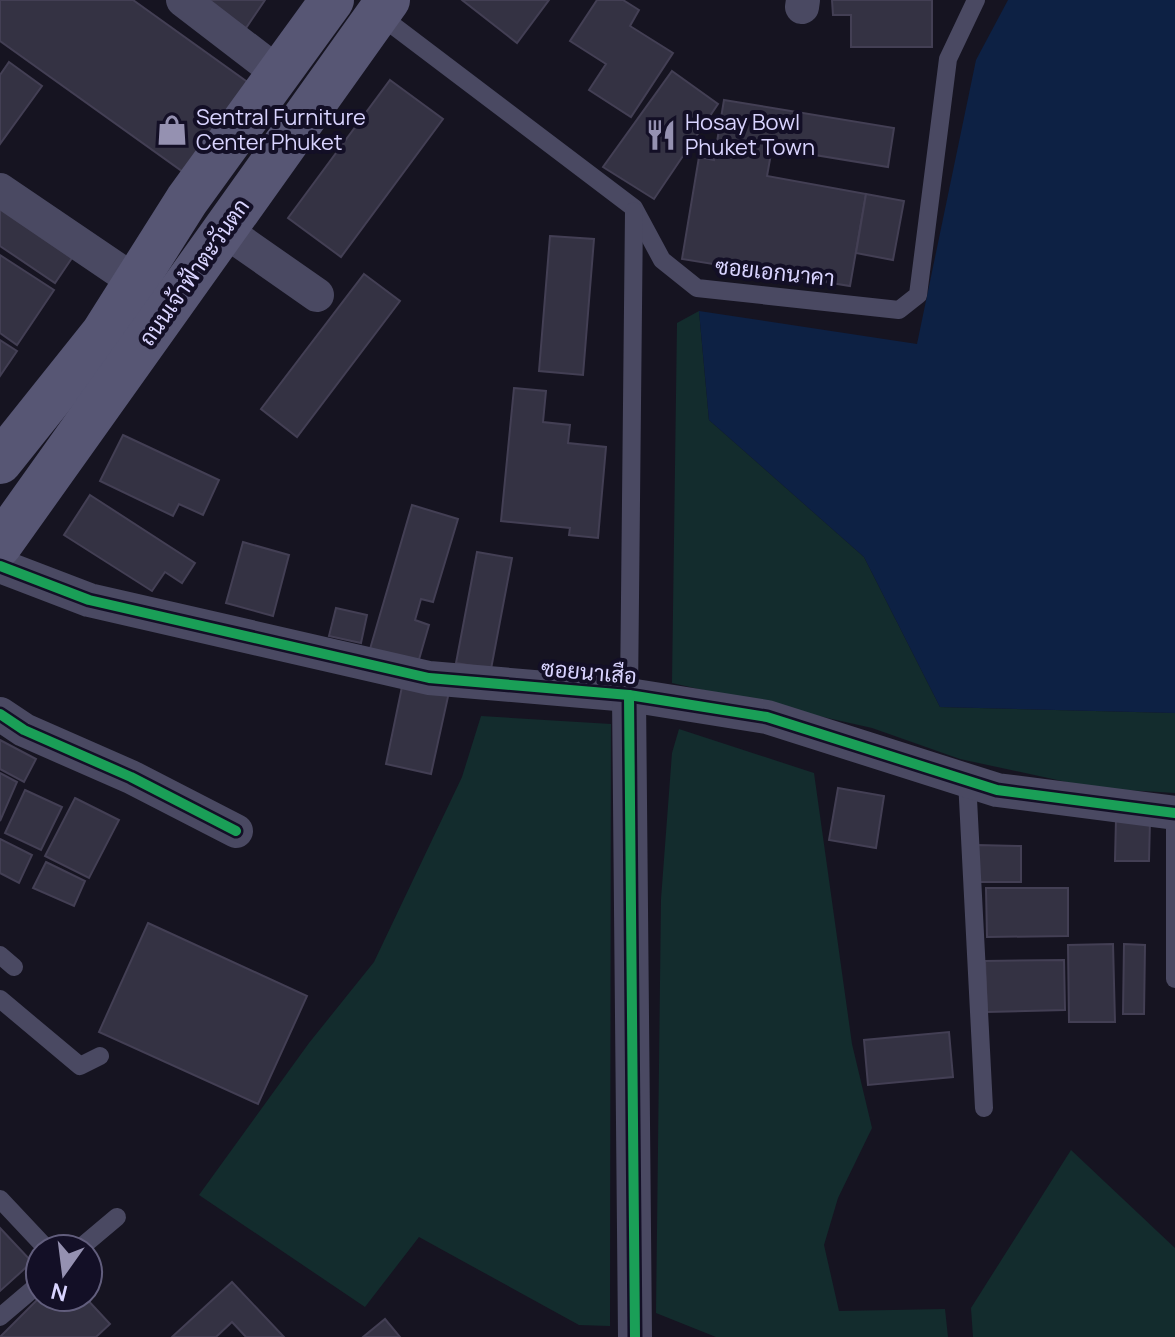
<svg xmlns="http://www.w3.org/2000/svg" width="1175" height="1337" font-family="Manrope,Sarabun,sans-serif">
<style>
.green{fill:#132c2d}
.water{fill:#0d2144}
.building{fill:#343243;stroke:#433f54;stroke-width:2}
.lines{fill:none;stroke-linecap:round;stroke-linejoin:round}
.lane{stroke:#4a4962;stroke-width:18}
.street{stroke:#4a4962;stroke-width:34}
.secondary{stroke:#575674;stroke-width:44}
.cycleway-casing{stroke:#130f26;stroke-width:15}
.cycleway{stroke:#1a9f57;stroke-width:10}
.labels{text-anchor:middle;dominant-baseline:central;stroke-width:8;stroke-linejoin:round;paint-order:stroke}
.poi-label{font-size:22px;fill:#d9d4ff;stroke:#130f26;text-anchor:start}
.street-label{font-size:22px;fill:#d9d4ff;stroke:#130f26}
</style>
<rect width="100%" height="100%" fill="#161421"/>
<g class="green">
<polygon points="699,311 709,420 864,557 940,707 1175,713 1175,793 1094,788 960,759 872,728 672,683 677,323"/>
<polygon points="481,716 611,724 610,1326 579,1325 419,1237 365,1307 199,1195 309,1043 374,962 462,777"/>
<polygon points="679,729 814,773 852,1044 872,1128 838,1198 824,1245 839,1311 945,1309 948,1337 716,1337 656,1313 661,899 672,753"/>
<polygon points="1071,1150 1175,1248 1175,1337 973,1337 971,1308"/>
</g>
<polygon class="water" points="1008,0 1175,0 1175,713 940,707 864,557 709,420 699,311 917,344 976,60"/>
<g class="building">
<polygon points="0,0 133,0 253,86 186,174 0,41"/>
<polygon points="204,0 265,0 246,28"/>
<polygon points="462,0 549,0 517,43"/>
<polygon points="597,0 623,0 639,10 630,26 673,53 631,117 589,90 606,64 570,41"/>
<polygon points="832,0 932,0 932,47 851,47 851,15 833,15"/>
<polygon points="9,62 42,86 0,144 0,75"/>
<polygon points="672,71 718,104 654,199 603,167"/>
<polygon points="390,80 443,119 341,257 288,218"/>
<polygon points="724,100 894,128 888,167 772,148 767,176 866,194 850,286 682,259 699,157 714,160"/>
<polygon points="866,194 904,201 893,260 856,253"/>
<polygon points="0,205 74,255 55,283 0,246"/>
<polygon points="550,236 594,239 583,375 539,371"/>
<polygon points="0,255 54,290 17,345 0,333"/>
<polygon points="364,274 400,301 297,437 261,409"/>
<polygon points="0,340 17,351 0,376"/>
<polygon points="514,388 546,391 543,422 570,425 568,443 606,447 598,538 569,535 570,528 501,521"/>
<polygon points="123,435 219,480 203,515 179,504 173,516 100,481"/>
<polygon points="90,495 195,563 182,583 165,572 152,591 64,535"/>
<polygon points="412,505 458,519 433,602 421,599 415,620 429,625 418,663 370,649"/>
<polygon points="243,542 289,555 273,616 226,603"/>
<polygon points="477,552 512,558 491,669 456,663"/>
<polygon points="336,608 367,615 361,643 329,636"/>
<polygon points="403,682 449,692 431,774 386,764"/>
<polygon points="0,740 36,759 24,782 0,769"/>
<polygon points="0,773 17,782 0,821"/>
<polygon points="838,788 884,796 876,848 829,840"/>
<polygon points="25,790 62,807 41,850 5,833"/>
<polygon points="75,798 119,820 89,878 45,856"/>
<polygon points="1116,819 1150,820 1149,861 1115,861"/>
<polygon points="0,839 32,855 19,883 0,873"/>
<polygon points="977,845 1021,846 1021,882 978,882"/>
<polygon points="46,862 85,881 74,906 33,888"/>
<polygon points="986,888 1068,888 1068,936 987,937"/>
<polygon points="148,923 307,996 258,1104 99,1032"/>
<polygon points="1113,944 1115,1022 1069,1022 1068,945"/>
<polygon points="1124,944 1145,945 1144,1014 1123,1014"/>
<polygon points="1064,960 1065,1010 987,1012 985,961"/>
<polygon points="949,1032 953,1077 868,1085 864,1040"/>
<polygon points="0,1228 32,1262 0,1291"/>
<polygon points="232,1282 284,1337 246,1337 232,1322 216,1337 172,1337"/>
<polygon points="40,1297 85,1297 110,1324 96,1337 0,1337"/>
<polygon points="385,1319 400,1337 363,1337"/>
</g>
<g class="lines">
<g class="lane">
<polyline points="378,14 634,208 662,260 697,288 899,310 918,295 948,59 976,0"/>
<polyline points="629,695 634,211"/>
<polyline points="967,780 984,1108"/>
<polyline points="1175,813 1175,979"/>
<polyline points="0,955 14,967"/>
<polyline points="0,999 80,1066 100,1056"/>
<polyline points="0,1199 47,1249"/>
<polyline points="79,1249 117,1217"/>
<polyline points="0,1317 40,1283"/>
</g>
<g class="street">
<polyline points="183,0 278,73"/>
<polyline points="802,7 803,0"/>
<polyline points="0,190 137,283"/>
<polyline points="224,230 317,295"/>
<polyline points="0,566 89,600 429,678 629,695 767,717 997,790 1175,813"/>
<polyline points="629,695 635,1337"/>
<polyline points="0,714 24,730 131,777 236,831"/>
</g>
<g class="secondary">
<polyline points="0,462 103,333 187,200 332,0"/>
<polyline points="0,545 388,0"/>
</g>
<defs>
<g id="cycleway">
<polyline points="0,566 89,600 429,678 629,695 767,717 997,790 1175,813"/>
<polyline points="629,695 635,1337"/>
<polyline points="0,714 24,730 131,777 236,831"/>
</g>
</defs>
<use href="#cycleway" class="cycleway-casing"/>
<use href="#cycleway" class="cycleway"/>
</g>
<defs>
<symbol id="shop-bare" viewBox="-9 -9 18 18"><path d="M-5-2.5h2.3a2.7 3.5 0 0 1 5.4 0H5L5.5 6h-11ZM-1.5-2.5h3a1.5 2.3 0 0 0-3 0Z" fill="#9591b1" stroke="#130f26" stroke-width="2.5" paint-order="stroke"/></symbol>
<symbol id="restaurant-bare" viewBox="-9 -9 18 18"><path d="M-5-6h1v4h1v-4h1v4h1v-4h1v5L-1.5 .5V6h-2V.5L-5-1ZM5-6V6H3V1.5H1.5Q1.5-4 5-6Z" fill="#9591b1" stroke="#130f26" stroke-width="2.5" paint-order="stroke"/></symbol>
</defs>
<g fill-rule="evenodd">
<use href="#shop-bare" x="150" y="108" width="44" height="44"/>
<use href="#restaurant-bare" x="639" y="113" width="44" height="44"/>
</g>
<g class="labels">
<g class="poi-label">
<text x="196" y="117">Sentral Furniture<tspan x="196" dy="25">Center Phuket</tspan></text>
<text x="685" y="122">Hosay Bowl<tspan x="685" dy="25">Phuket Town</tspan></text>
</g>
<g class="street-label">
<text transform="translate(194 272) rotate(-55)">ถนนเจ้าฟ้าตะวันตก</text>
<text transform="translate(775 272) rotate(6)">ซอยเอกนาคา</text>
<text transform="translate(589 672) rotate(5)">ซอยนาเสือ</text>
</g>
</g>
<g transform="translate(64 1273) rotate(194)"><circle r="38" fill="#130f26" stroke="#625e7d" stroke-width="2"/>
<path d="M0-6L14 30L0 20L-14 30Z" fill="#9591b1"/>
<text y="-12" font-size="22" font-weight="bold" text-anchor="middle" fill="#d9d4ff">N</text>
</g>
</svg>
